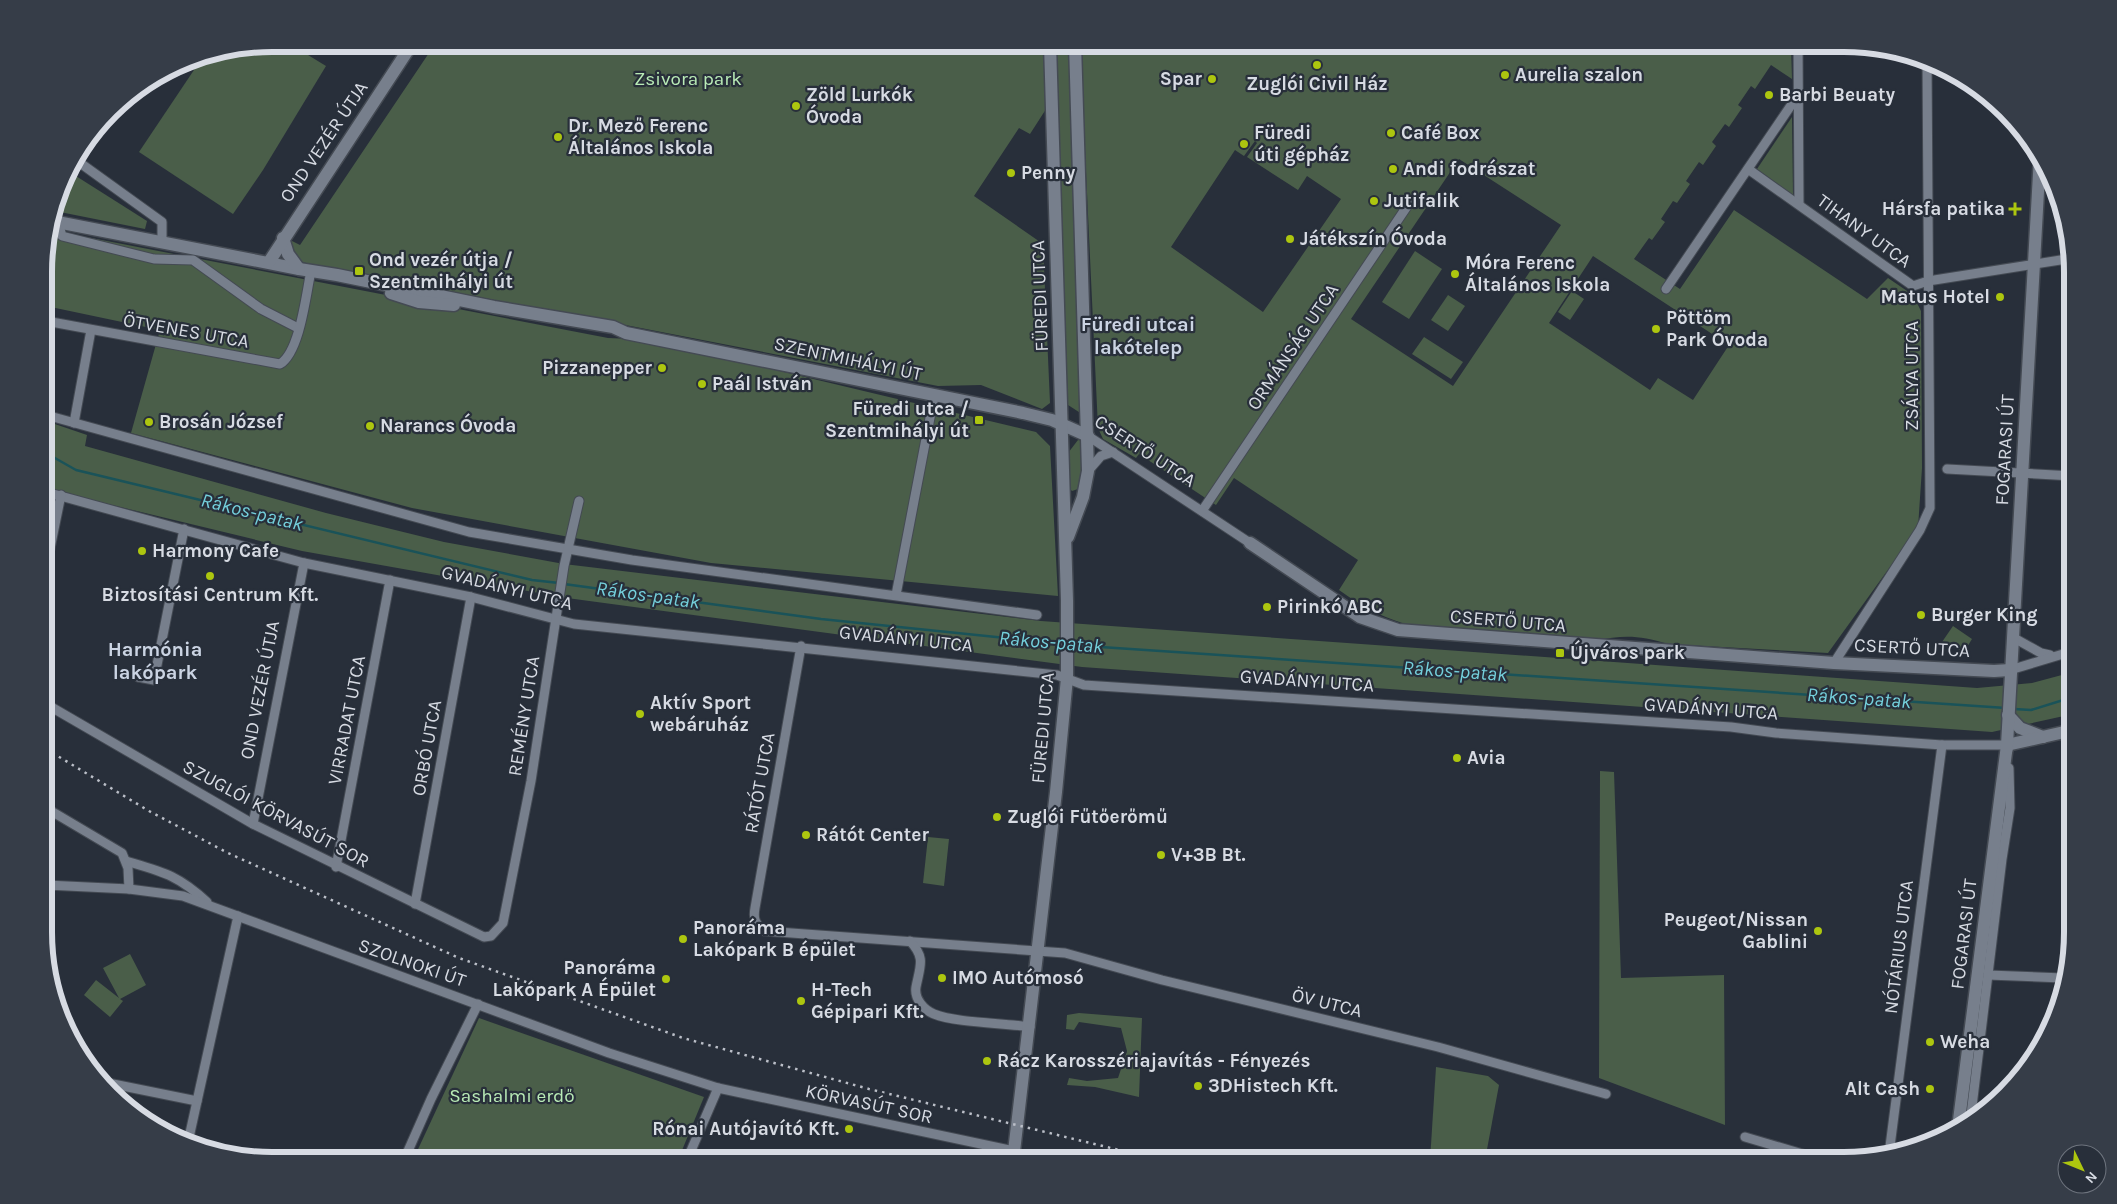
<svg xmlns="http://www.w3.org/2000/svg" width="2117" height="1204" font-family="Karla,sans-serif">
<style>
.green{fill:#4a5e49;fill-rule:evenodd}
.lines{fill:none;stroke-linecap:round;stroke-linejoin:round}
.stream{stroke:#1a5359;stroke-width:2.5}
.street-casing{stroke:#444a53;stroke-width:11}
.secondary-casing{stroke:#444a53;stroke-width:15}
.street{stroke:#777f8c;stroke-width:9}
.secondary{stroke:#777f8c;stroke-width:12}
.rail{stroke:#bbbfc8;stroke-width:2.5;stroke-dasharray:2.5 5;stroke-linecap:butt}
.poi-dot{fill:#adc60f;stroke:#282f3a;stroke-width:2}
.labels{text-anchor:middle;dominant-baseline:central;stroke-width:4.5;stroke-linejoin:round;paint-order:stroke}
.poi-label{font-size:19px;font-weight:bold;fill:#d7dbe3;stroke:#282f3a;text-anchor:start}
.park-label{font-size:19px;fill:#b9ebb6;stroke:#282f3a}
.street-label{font-size:19px;fill:#d7dbe3;stroke:#282f3a}
.neighbourhood-label{font-size:20px;font-weight:bold;fill:#cbd4e3;stroke:#282f3a}
.water-label{font-size:20px;font-style:italic;fill:#74cfdb;stroke:#282f3a}
.rim{fill:none;stroke:#d7dbe3;stroke-width:6}
</style>
<rect width="100%" height="100%" fill="#282f3a"/>
<g class="green">
<polygon points="272,44 290,44 326,66 263,170 233,214 139,152 202,58"/>
<polygon points="435,44 1046,44 1048,106 1030,134 1019,128 974,196 1043,244 1050,403 1042,409 981,385 938,386 569,314 565,320 530,307 301,262 292,254 292,241 300,245"/>
<polygon points="1056,44 1070,44 1082,414 1068,405"/>
<path d="M1080,44H1791L1792,79L1771,65L1755,89L1751,86L1738,105L1742,108L1729,127L1725,124L1712,142L1716,146L1703,165L1699,162L1686,181L1690,184L1677,203L1673,201L1661,219L1665,222L1652,240L1649,238L1634,259L1680,289L1734,210L1867,299L1888,278L1913,295L1921,311L1922,468L1918,528L1828,653L1668,644C1640,635 1624,635 1596,640L1417,627C1387,620 1364,608 1339,590L1358,560L1234,478L1216,505L1139,454L1136,458L1103,439L1098,428ZM1255,141L1257,143L1247,157L1298,190L1307,176L1341,199L1263,312L1171,247L1235,150L1244,156ZM1459,159L1561,225L1453,386L1351,319ZM1593,256L1729,345L1693,400L1658,378L1650,390L1549,323Z"/>
<polygon points="1792,117 1793,195 1757,169"/>
<polygon points="68,171 147,221 145,229 55,211"/>
<polygon points="50,230 608,338 631,339 721,357 1036,432 1050,446 1058,596 711,563 412,508 131,433 160,330 46,306 46,243"/>
<polygon points="1415,251 1442,269 1409,319 1382,302"/>
<polygon points="1572,291 1584,299 1570,320 1558,312"/>
<polygon points="1448,295 1465,306 1448,331 1431,320"/>
<polygon points="1424,337 1463,362 1451,379 1412,354"/>
<polygon points="46,421 87,435 85,446 326,513 444,542 564,564 1041,621 1977,688 2032,683 2073,672 2073,714 1992,732 1082,667 567,598 302,551 46,489"/>
<polygon points="1078,440 1084,441 1083,477 1078,489 1072,491 1069,488 1068,453"/>
<polygon points="1953,626 1972,639 1964,652 1942,642"/>
<polygon points="1600,771 1614,772 1621,978 1724,975 1725,1125 1599,1078"/>
<polygon points="928,837 949,839 944,886 923,883"/>
<polygon points="130,954 146,985 120,999 123,1001 110,1017 84,995 96,980 119,998 103,968"/>
<polygon points="1079,1013 1142,1018 1139,1097 1095,1087 1067,1085 1069,1078 1087,1081 1118,1078 1127,1051 1121,1028 1079,1022 1074,1030 1066,1029 1067,1015"/>
<polygon points="479,1018 704,1097 678,1160 413,1160"/>
<polygon points="1436,1067 1488,1076 1499,1085 1485,1160 1430,1160"/>
</g>
<g class="lines">
<g class="stream">
<polyline points="46,453 76,470 532,580 559,583"/>
<polyline points="564,584 821,619 1063,644"/>
<polyline points="1071,645 2006,708"/>
<polyline points="2014,709 2031,710 2073,697"/>
</g>
<defs>
<g id="street">
<polyline points="1798,44 1799,204"/>
<polyline points="76,160 162,222 162,241"/>
<polyline points="1748,169 1913,286 1928,281 2073,258"/>
<polyline points="58,222 62,236 154,259 193,260 261,309 298,328"/>
<polyline points="1666,289 1798,95"/>
<path d="M46,321L280,364C300,352 306,294 311,271"/>
<polyline points="46,415 469,532 632,560 1037,615"/>
<polyline points="74,423 91,330"/>
<polyline points="1088,436 1250,543"/>
<polyline points="1947,469 2073,476"/>
<polyline points="1088,471 1101,456 1113,452"/>
<polyline points="46,492 304,563 471,597 574,624 1057,675 1084,685 1731,727 1776,733 1942,745 2007,745 2008,750"/>
<polyline points="1202,511 1410,202"/>
<polyline points="46,568 61,495"/>
<polyline points="896,595 934,397"/>
<polyline points="2014,638 2041,653 2050,655"/>
<path d="M801,646L755,908C753,919 755,924 764,931L1065,953L1162,980L1438,1047L1606,1094"/>
<polyline points="1834,663 1920,530 1930,508 1927,61"/>
<polyline points="2010,670 2073,651"/>
<polyline points="138,677 154,680 184,529"/>
<polyline points="46,704 253,824 484,937 491,936 503,923 531,781 564,566 579,501"/>
<polyline points="2064,733 2073,761"/>
<polyline points="46,808 122,853 128,868 129,889"/>
<polyline points="253,824 304,563"/>
<path d="M126,861C163,872 178,875 207,902"/>
<polyline points="336,867 390,580"/>
<polyline points="46,885 129,889 183,896 609,1053 718,1088 1014,1151"/>
<polyline points="415,904 471,597"/>
<path d="M910,941C926,958 920,966 916,987C914,999 924,1010 934,1014C956,1023 1005,1023 1030,1027"/>
<polyline points="1988,975 2063,978"/>
<polyline points="108,1083 197,1101"/>
<polyline points="1970,1123 2002,859 2010,808 2009,768"/>
<polyline points="1745,1137 1823,1160"/>
<polyline points="188,1142 238,916"/>
<polyline points="1889,1154 1942,745"/>
<polyline points="404,1160 431,1099 478,1004"/>
<polyline points="687,1160 718,1088"/>
</g>
<g id="secondary">
<polyline points="52,221 299,269 337,275 494,307 613,327 626,333 1023,413 1052,420 1088,436"/>
<polyline points="283,238 288,254 299,269"/>
<polyline points="269,262 412,44"/>
<polyline points="391,293 419,302 454,305"/>
<polyline points="1068,537 1083,497 1088,471 1075,44"/>
<polyline points="1250,543 1360,617 1398,630 1834,663 1994,671 2010,670"/>
<polyline points="2008,715 2020,728 2043,737"/>
<polyline points="2007,745 2073,730"/>
<polyline points="1958,1128 2007,745 2040,156"/>
<polyline points="1013,1160 1056,792 1067,678 1067,601 1050,44"/>
</g>
</defs>
<use href="#street" class="street-casing"/>
<use href="#secondary" class="secondary-casing"/>
<use href="#street" class="street"/>
<use href="#secondary" class="secondary"/>
<polyline class="rail" points="46,749 149,811 228,853 459,958 683,1038 869,1089 1160,1160"/>
</g>
<g class="poi-dot">
<circle cx="1317" cy="65" r="5"/>
<circle cx="1505" cy="75" r="5"/>
<circle cx="1212" cy="79" r="5"/>
<circle cx="1769" cy="95" r="5"/>
<circle cx="796" cy="106" r="5"/>
<circle cx="1391" cy="133" r="5"/>
<circle cx="558" cy="137" r="5"/>
<circle cx="1244" cy="144" r="5"/>
<circle cx="1393" cy="169" r="5"/>
<circle cx="1011" cy="173" r="5"/>
<circle cx="1374" cy="201" r="5"/>
<path d="M2012.5 201.5h5v5h5v5h-5v5h-5v-5h-5v-5h5z"/>
<circle cx="1290" cy="239" r="5"/>
<rect x="354" y="266" width="10" height="10" rx="2.5"/>
<circle cx="1455" cy="274" r="5"/>
<circle cx="2000" cy="297" r="5"/>
<circle cx="1656" cy="329" r="5"/>
<circle cx="662" cy="368" r="5"/>
<circle cx="702" cy="384" r="5"/>
<rect x="974" y="415" width="10" height="10" rx="2.5"/>
<circle cx="149" cy="422" r="5"/>
<circle cx="370" cy="426" r="5"/>
<circle cx="142" cy="551" r="5"/>
<circle cx="210" cy="576" r="5"/>
<circle cx="1267" cy="607" r="5"/>
<circle cx="1921" cy="615" r="5"/>
<rect x="1555" y="648" width="10" height="10" rx="2.5"/>
<circle cx="640" cy="714" r="5"/>
<circle cx="1457" cy="758" r="5"/>
<circle cx="997" cy="817" r="5"/>
<circle cx="806" cy="835" r="5"/>
<circle cx="1161" cy="855" r="5"/>
<circle cx="1818" cy="931" r="5"/>
<circle cx="683" cy="939" r="5"/>
<circle cx="942" cy="978" r="5"/>
<circle cx="666" cy="979" r="5"/>
<circle cx="801" cy="1001" r="5"/>
<circle cx="1930" cy="1042" r="5"/>
<circle cx="987" cy="1061" r="5"/>
<circle cx="1198" cy="1086" r="5"/>
<circle cx="1930" cy="1089" r="5"/>
<circle cx="849" cy="1129" r="5"/>
</g>
<g class="labels">
<g class="poi-label">
<text x="1515" y="75">Aurelia szalon</text>
<text x="1202" y="79" text-anchor="end">Spar</text>
<text x="1317" y="84" text-anchor="middle">Zuglói Civil Ház</text>
<text x="806" y="95">Zöld Lurkók<tspan x="806" dy="22">Óvoda</tspan></text>
<text x="1779" y="95">Barbi Beuaty</text>
<text x="568" y="126">Dr. Mező Ferenc<tspan x="568" dy="22">Általános Iskola</tspan></text>
<text x="1254" y="133">Füredi<tspan x="1254" dy="22">úti gépház</tspan></text>
<text x="1401" y="133">Café Box</text>
<text x="1403" y="169">Andi fodrászat</text>
<text x="1021" y="173">Penny</text>
<text x="1384" y="201">Jutifalik</text>
<text x="2005" y="209" text-anchor="end">Hársfa patika</text>
<text x="1300" y="239">Játékszín Óvoda</text>
<text x="369" y="260">Ond vezér útja /<tspan x="369" dy="22">Szentmihályi út</tspan></text>
<text x="1465" y="263">Móra Ferenc<tspan x="1465" dy="22">Általános Iskola</tspan></text>
<text x="1990" y="297" text-anchor="end">Matus Hotel</text>
<text x="1666" y="318">Pöttöm<tspan x="1666" dy="22">Park Óvoda</tspan></text>
<text x="652" y="368" text-anchor="end">Pizzanepper</text>
<text x="712" y="384">Paál István</text>
<text x="969" y="409" text-anchor="end">Füredi utca /<tspan x="969" dy="22">Szentmihályi út</tspan></text>
<text x="159" y="422">Brosán József</text>
<text x="380" y="426">Narancs Óvoda</text>
<text x="152" y="551">Harmony Cafe</text>
<text x="210" y="595" text-anchor="middle">Biztosítási Centrum Kft.</text>
<text x="1277" y="607">Pirinkó ABC</text>
<text x="1931" y="615">Burger King</text>
<text x="1570" y="653">Újváros park</text>
<text x="650" y="703">Aktív Sport<tspan x="650" dy="22">webáruház</tspan></text>
<text x="1467" y="758">Avia</text>
<text x="1007" y="817">Zuglói Fűtőerőmű</text>
<text x="816" y="835">Rátót Center</text>
<text x="1171" y="855">V+3B Bt.</text>
<text x="1808" y="920" text-anchor="end">Peugeot/Nissan<tspan x="1808" dy="22">Gablini</tspan></text>
<text x="693" y="928">Panoráma<tspan x="693" dy="22">Lakópark B épület</tspan></text>
<text x="656" y="968" text-anchor="end">Panoráma<tspan x="656" dy="22">Lakópark A Épület</tspan></text>
<text x="952" y="978">IMO Autómosó</text>
<text x="811" y="990">H-Tech<tspan x="811" dy="22">Gépipari Kft.</tspan></text>
<text x="1940" y="1042">Weha</text>
<text x="997" y="1061">Rácz Karosszériajavítás - Fényezés</text>
<text x="1208" y="1086">3DHistech Kft.</text>
<text x="1920" y="1089" text-anchor="end">Alt Cash</text>
<text x="839" y="1129" text-anchor="end">Rónai Autójavító Kft.</text>
</g>
<g class="park-label">
<text x="688" y="79">Zsivora park</text>
<text x="512" y="1096">Sashalmi erdő</text>
</g>
<g class="street-label">
<text transform="translate(324 142) rotate(-56)">OND VEZÉR ÚTJA</text>
<text transform="translate(1864 231) rotate(36)">TIHANY UTCA</text>
<text transform="translate(1040 296) rotate(-92)">FÜREDI UTCA</text>
<text transform="translate(186 331) rotate(10)">ÖTVENES UTCA</text>
<text transform="translate(1293 347) rotate(-56)">ORMÁNSÁG UTCA</text>
<text transform="translate(848 359) rotate(12)">SZENTMIHÁLYI ÚT</text>
<text transform="translate(1912 376) rotate(-90)">ZSÁLYA UTCA</text>
<text transform="translate(2005 450) rotate(-87)">FOGARASI ÚT</text>
<text transform="translate(1145 451) rotate(33)">CSERTŐ UTCA</text>
<text transform="translate(507 588) rotate(14)">GVADÁNYI UTCA</text>
<text transform="translate(1508 621) rotate(5)">CSERTŐ UTCA</text>
<text transform="translate(906 639) rotate(6)">GVADÁNYI UTCA</text>
<text transform="translate(1912 648) rotate(3)">CSERTŐ UTCA</text>
<text transform="translate(1307 681) rotate(4)">GVADÁNYI UTCA</text>
<text transform="translate(260 690) rotate(-79)">OND VEZÉR ÚTJA</text>
<text transform="translate(1711 709) rotate(4)">GVADÁNYI UTCA</text>
<text transform="translate(524 716) rotate(-81)">REMÉNY UTCA</text>
<text transform="translate(347 720) rotate(-79)">VIRRADAT UTCA</text>
<text transform="translate(1043 728) rotate(-85)">FÜREDI UTCA</text>
<text transform="translate(427 748) rotate(-80)">ORBÓ UTCA</text>
<text transform="translate(760 783) rotate(-80)">RÁTÓT UTCA</text>
<text transform="translate(276 814) rotate(28)">SZUGLÓI KÖRVASÚT SOR</text>
<text transform="translate(1964 934) rotate(-83)">FOGARASI ÚT</text>
<text transform="translate(1899 947) rotate(-83)">NÓTÁRIUS UTCA</text>
<text transform="translate(412 963) rotate(19)">SZOLNOKI ÚT</text>
<text transform="translate(1327 1003) rotate(14)">ÖV UTCA</text>
<text transform="translate(869 1104) rotate(12)">KÖRVASÚT SOR</text>
</g>
<g class="neighbourhood-label">
<text x="1138" y="324">Füredi utcai<tspan x="1138" dy="23">lakótelep</tspan></text>
<text x="155" y="649">Harmónia<tspan x="155" dy="23">lakópark</tspan></text>
</g>
<g class="water-label">
<text transform="translate(252 512) rotate(14)">Rákos-patak</text>
<text transform="translate(648 595) rotate(8)">Rákos-patak</text>
<text transform="translate(1051 642) rotate(5)">Rákos-patak</text>
<text transform="translate(1455 671) rotate(4)">Rákos-patak</text>
<text transform="translate(1859 698) rotate(4)">Rákos-patak</text>
</g>
</g>
<path d="M0 0H2117V1204H0ZM272 52H1844A220 220 0 0 1 2064 272V932A220 220 0 0 1 1844 1152H272A220 220 0 0 1 52 932V272A220 220 0 0 1 272 52Z" fill="#363d48" fill-rule="evenodd"/>
<path class="rim" d="M272 52H1844A220 220 0 0 1 2064 272V932A220 220 0 0 1 1844 1152H272A220 220 0 0 1 52 932V272A220 220 0 0 1 272 52Z"/>
<g transform="translate(2082 1169) rotate(133)"><circle r="24" fill="#282f3a" stroke="#6e747e"/>
<path d="M0-4L9 19L0 12L-9 19Z" fill="#adc60f"/>
<text y="-8" font-size="14" font-weight="bold" text-anchor="middle" fill="#d7dbe3">N</text>
</g>
</svg>
